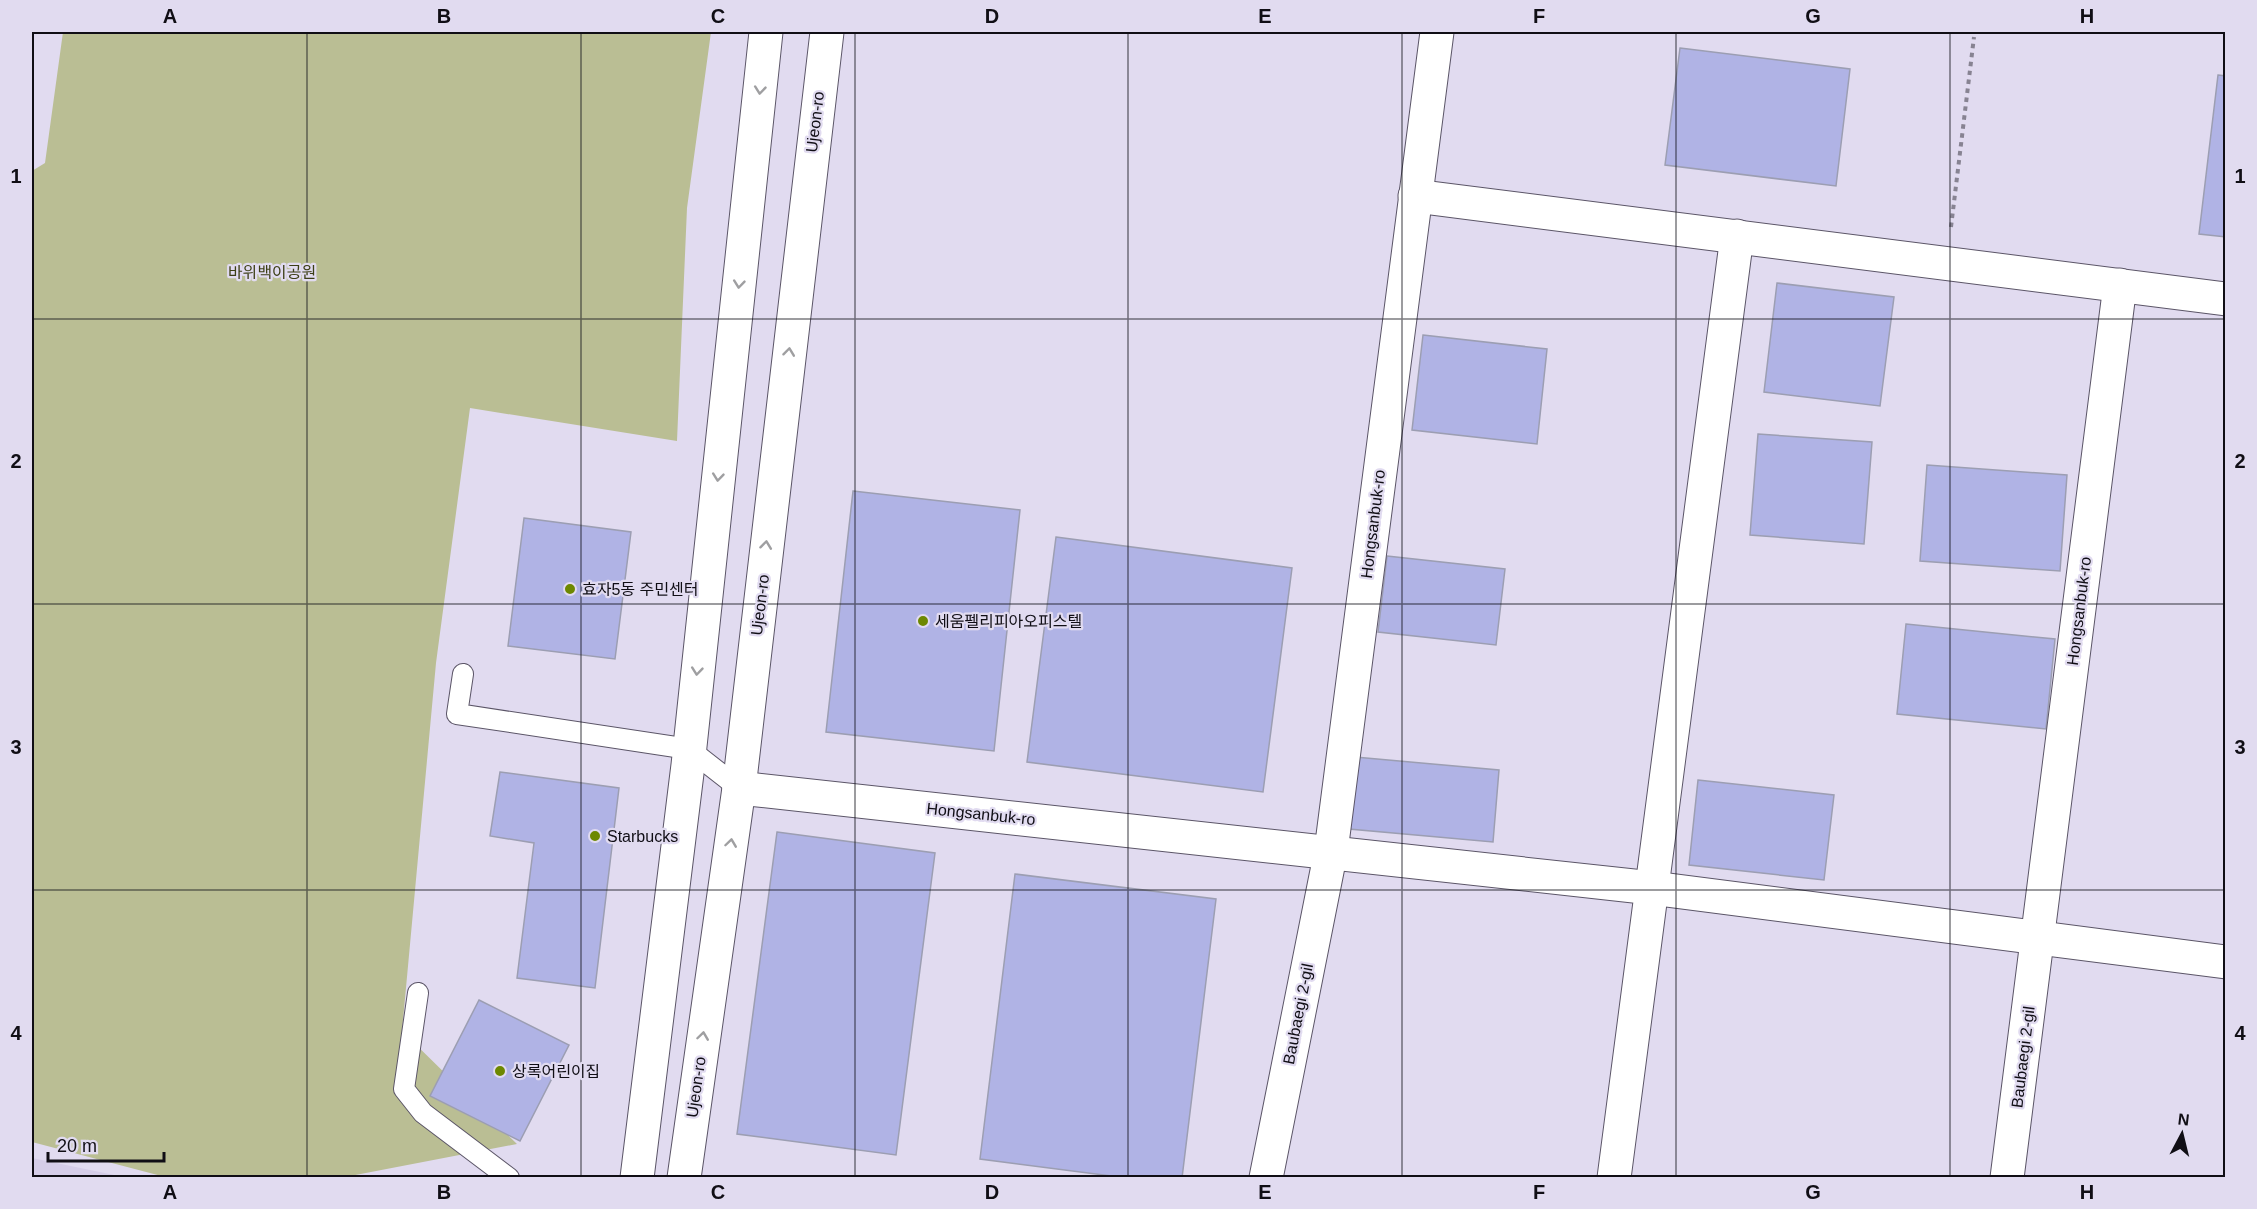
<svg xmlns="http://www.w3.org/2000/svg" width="2257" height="1209" font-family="Arial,'Noto Sans KR',sans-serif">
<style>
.built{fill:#d5cde8}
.green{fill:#babe94}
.building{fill:#b0b3e5;stroke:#9c9eb2;stroke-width:1.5}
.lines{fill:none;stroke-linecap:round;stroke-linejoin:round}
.lane-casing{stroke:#5b5567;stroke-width:22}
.street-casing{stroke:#5b5567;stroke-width:35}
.secondary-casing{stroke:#5b5567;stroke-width:35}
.path{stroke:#878392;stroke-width:4;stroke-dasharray:4.5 4.5;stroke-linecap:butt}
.lane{stroke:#fff;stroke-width:20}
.street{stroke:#fff;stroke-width:33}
.secondary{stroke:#fff;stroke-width:33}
.oneway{stroke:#9f9fa1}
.grid{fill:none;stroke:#100e15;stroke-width:1.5;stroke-opacity:0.55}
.poi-dot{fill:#6d8800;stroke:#e1dbf0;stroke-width:2}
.labels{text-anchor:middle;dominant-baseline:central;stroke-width:4.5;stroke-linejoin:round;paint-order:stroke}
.street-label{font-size:16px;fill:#100e15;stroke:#e1dbf0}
.park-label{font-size:16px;fill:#3c3e15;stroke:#e1dbf0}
.poi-label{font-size:16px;fill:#100e15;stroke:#e1dbf0;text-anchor:start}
.neatline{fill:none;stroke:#100e15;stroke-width:2}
.grid-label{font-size:20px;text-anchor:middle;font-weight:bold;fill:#100e15}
</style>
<rect width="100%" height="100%" fill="#e1dbf0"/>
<polygon class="built" points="32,1158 124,1177 32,1177"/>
<polygon class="green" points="63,32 711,32 687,208 677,441 470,408 436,663 402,1031 517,1144 345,1177 169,1178 32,1142 32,171 45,163"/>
<g class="building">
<polygon points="1680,48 1850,69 1836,186 1665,165"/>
<polygon points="2218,75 2226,76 2226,237 2199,234"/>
<polygon points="1777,283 1894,297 1880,406 1764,392"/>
<polygon points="1423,335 1547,349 1537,444 1412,430"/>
<polygon points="1758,434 1872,442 1864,544 1750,535"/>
<polygon points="1927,465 2067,475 2060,571 1920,561"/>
<polygon points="853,491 1020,510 994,751 826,732"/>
<polygon points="524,518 631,532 615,659 508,646"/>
<polygon points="1056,537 1292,568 1263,792 1027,762"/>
<polygon points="1387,556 1505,569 1496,645 1378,632"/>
<polygon points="1906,624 2055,639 2046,729 1897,714"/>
<polygon points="1355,757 1499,770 1493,842 1349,829"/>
<polygon points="500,772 619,788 595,988 517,978 534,843 490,836"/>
<polygon points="1698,780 1834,795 1824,880 1689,865"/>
<polygon points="777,832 935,853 896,1155 737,1134"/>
<polygon points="1015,874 1216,899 1182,1178 1127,1178 980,1159"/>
<polygon points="479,1000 569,1045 520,1141 430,1096"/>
</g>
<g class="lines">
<defs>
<g id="lane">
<polyline points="463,674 457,714 689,749 739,788"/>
<polyline points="418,993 404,1089 423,1113 509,1178"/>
</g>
<g id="street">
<polyline points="1415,196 2226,299"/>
<polyline points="739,788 1652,888 2226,962"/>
<polyline points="1266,1178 1331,851 1437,32"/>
<polyline points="1614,1178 1737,236"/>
<polyline points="2007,1178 2120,285"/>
</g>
<g id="secondary">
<polyline points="637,1178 688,765 766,32"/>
<polyline points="684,1178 739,788 827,32"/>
</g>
</defs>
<use href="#lane" class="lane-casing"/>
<use href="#street" class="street-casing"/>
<use href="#secondary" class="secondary-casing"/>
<polyline class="path" points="1951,227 1974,37"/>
<use href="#lane" class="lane"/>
<use href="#street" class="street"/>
<use href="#secondary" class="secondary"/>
</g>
<defs><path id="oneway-chevron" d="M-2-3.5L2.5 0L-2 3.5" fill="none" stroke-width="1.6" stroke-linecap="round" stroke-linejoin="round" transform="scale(1.5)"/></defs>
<g class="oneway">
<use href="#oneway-chevron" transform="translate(760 90) rotate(96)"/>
<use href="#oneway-chevron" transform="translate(739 284) rotate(96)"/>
<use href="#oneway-chevron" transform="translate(789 352) rotate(-83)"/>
<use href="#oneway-chevron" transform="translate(718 477) rotate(96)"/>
<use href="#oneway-chevron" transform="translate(766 545) rotate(-83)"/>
<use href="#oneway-chevron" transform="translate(697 671) rotate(96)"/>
<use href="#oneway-chevron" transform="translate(731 843) rotate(-82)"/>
<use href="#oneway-chevron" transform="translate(703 1036) rotate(-82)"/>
</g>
<path class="grid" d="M307,32V1178M581,32V1178M855,32V1178M1128,32V1178M1402,32V1178M1676,32V1178M1950,32V1178M32,319H2226M32,604H2226M32,890H2226"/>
<g class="poi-dot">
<circle cx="570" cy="589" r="6"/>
<circle cx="923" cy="621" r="6"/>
<circle cx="595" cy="836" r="6"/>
<circle cx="500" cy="1071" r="6"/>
</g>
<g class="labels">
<g class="street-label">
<text transform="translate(815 122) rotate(-83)">Ujeon-ro</text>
<text transform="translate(1373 524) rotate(-83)">Hongsanbuk-ro</text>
<text transform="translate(760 605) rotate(-83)">Ujeon-ro</text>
<text transform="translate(2079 611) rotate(-83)">Hongsanbuk-ro</text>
<text transform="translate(981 814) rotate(6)">Hongsanbuk-ro</text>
<text transform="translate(1298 1014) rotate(-79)">Baubaegi 2-gil</text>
<text transform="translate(2023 1057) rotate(-83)">Baubaegi 2-gil</text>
<text transform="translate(696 1087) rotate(-82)">Ujeon-ro</text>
</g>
<g class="park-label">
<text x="272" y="272">바위백이공원</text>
</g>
<g class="poi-label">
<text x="582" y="589">효자5동 주민센터</text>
<text x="935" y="621">세움펠리피아오피스텔</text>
<text x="607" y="836">Starbucks</text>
<text x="512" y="1071">상록어린이집</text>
</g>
</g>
<rect width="2257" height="1209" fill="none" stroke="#e1dbf0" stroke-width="66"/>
<g transform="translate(2182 1134) rotate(7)" stroke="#e1dbf0" stroke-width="4.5" paint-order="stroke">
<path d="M0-4.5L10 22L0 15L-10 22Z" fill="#100e15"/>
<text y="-9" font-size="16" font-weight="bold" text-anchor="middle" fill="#100e15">N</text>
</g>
<path d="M48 1152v9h116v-9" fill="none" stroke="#100e15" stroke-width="3"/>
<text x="57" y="1152" font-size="18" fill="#100e15" stroke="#e1dbf0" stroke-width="4.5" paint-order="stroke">20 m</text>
<rect x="33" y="33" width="2191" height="1143" class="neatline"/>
<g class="grid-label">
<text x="170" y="23">A</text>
<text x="444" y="23">B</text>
<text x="718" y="23">C</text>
<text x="992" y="23">D</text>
<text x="1265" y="23">E</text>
<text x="1539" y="23">F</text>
<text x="1813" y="23">G</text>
<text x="2087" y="23">H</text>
<text x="16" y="183">1</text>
<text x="2240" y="183">1</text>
<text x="16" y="468">2</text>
<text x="2240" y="468">2</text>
<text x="16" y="754">3</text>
<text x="2240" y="754">3</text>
<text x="16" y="1040">4</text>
<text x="2240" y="1040">4</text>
<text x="170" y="1199">A</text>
<text x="444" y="1199">B</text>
<text x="718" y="1199">C</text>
<text x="992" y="1199">D</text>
<text x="1265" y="1199">E</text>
<text x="1539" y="1199">F</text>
<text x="1813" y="1199">G</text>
<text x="2087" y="1199">H</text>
</g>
</svg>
